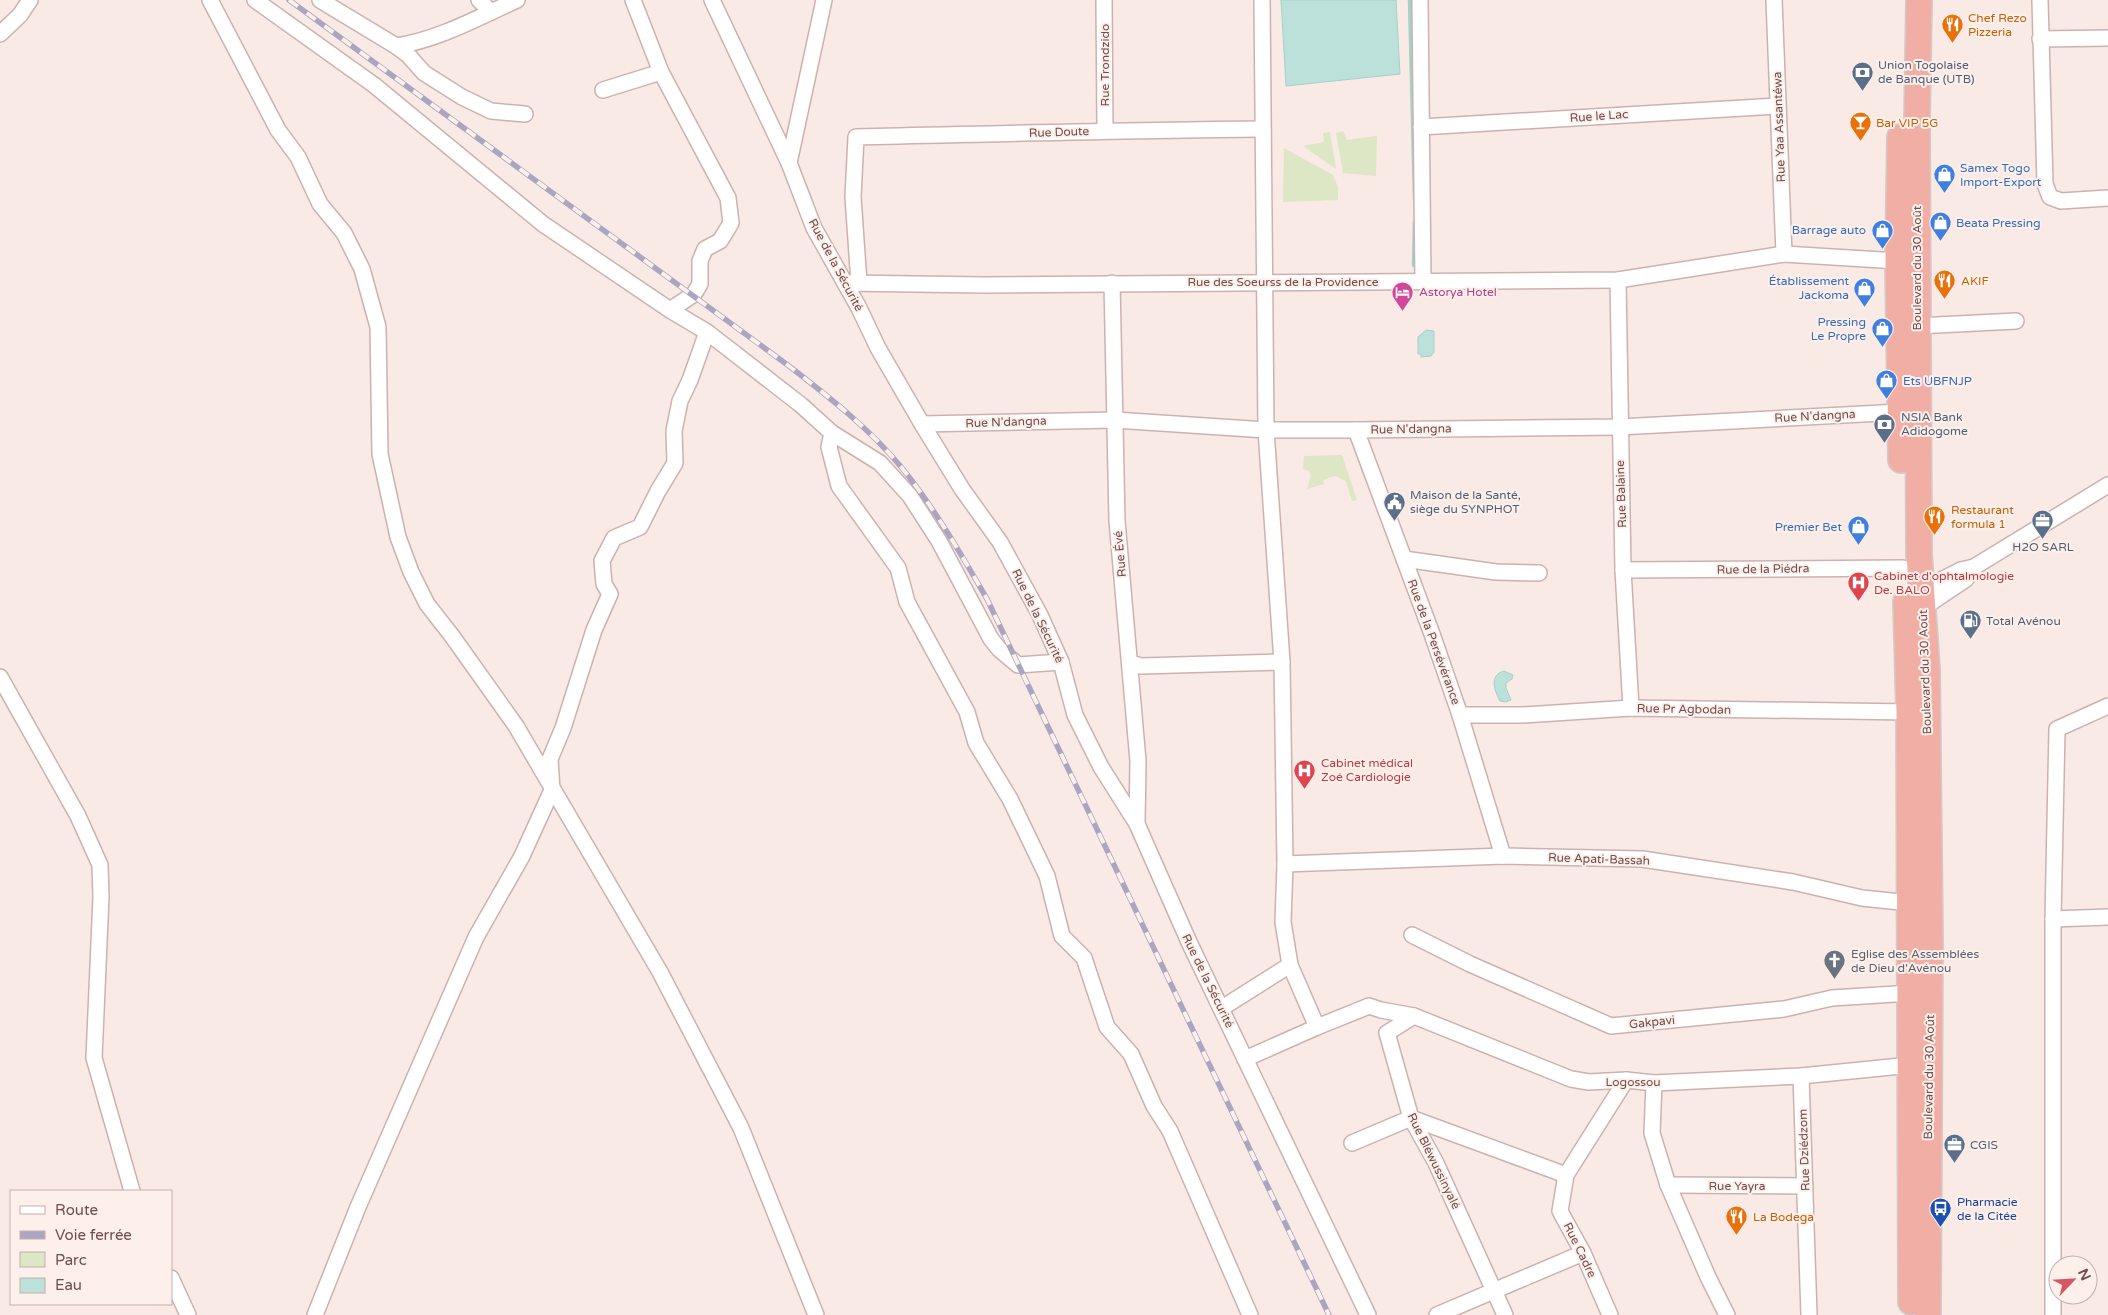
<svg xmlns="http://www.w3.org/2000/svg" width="2108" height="1315" font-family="'Varela Round',sans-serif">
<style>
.green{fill:#dde6c5}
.water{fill:#bbe1da;stroke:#a3d2c9}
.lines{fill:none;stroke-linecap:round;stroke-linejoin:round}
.stream{stroke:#a3d2c9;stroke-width:4.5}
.minor-casing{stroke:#ccb2af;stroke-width:18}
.trunk-casing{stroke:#d4caca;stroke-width:28}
.minor{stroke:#fff;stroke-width:15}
.trunk{stroke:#f0aea5;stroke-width:25}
.rail-casing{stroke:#aba5c2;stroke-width:5.5}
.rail{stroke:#fdefea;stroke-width:4;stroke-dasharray:11;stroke-linecap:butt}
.labels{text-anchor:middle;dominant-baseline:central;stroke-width:4;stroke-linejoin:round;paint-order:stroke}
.food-label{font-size:12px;fill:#c56008;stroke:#fdefea;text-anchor:start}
.street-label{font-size:12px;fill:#704e4d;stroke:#fdefea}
.service-label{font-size:12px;fill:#4e5e75;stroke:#fdefea;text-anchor:start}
.shop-label{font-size:12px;fill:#366cbe;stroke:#fdefea;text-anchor:end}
.hotel-label{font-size:12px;fill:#b23c85;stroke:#fdefea;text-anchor:start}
.health-label{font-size:12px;fill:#be3a42;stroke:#fdefea;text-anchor:start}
.worship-label{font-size:12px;fill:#5b616d;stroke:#fdefea;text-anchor:start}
.transit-label{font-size:12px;fill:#164399;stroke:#fdefea;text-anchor:start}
</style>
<rect width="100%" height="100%" fill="#faeae5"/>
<g class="green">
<polygon points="1343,131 1347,140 1377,136 1376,176 1343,173 1336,133"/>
<polygon points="1330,132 1336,169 1303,146 1324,142 1323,133"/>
<polygon points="1284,148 1333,175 1338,187 1338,200 1283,202"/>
<polygon points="1342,455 1357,500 1352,501 1346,481 1335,476 1323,480 1324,484 1307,489 1311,476 1309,471 1303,469 1304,456"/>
</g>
<g class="water">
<polygon points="1281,0 1396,0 1400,74 1286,86"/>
<polygon points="1426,330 1434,331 1434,352 1431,356 1421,357 1421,354 1418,354 1418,337"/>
<path d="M1504,671L1513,675L1512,679L1506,683V688L1511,700L1506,702L1500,701C1494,690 1489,675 1504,671Z"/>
</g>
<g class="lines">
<g class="stream">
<polyline points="1410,0 1415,199"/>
<polyline points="1414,265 1415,222"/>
</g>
<defs>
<g id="minor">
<polyline points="210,0 278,130 298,157 320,204 344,233 362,269 378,327 380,454 398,537 411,572 427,604 452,636 516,726 660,972 741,1128 816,1315"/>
<polyline points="255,0 374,85 543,224 670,310 707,332 801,405 832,433 880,463 910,496 939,541 991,639 999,649 1018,665 1061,662"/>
<polyline points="320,0 396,46 408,55 424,73 462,97 491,111 525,114"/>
<polyline points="479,0 491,12"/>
<polyline points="633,0 661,72 728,198 731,223 720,241 705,249 700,261 700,284 694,294 670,310"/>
<polyline points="712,0 789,163"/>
<polyline points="824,0 789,163 814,228 859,308 878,348 922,424 962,489 1000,542 1040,615 1061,662 1075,715 1101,767 1137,824 1189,942 1368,1315"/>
<polyline points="1104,0 1105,130"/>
<polyline points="1262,0 1266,430 1282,662 1285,864 1283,922 1290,965"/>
<polyline points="1420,0 1423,281"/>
<polyline points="1774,0 1784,254"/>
<polyline points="2040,0 2045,184 2050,197 2061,201 2108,198"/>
<polyline points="0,34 20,15 30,0"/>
<polyline points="2040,39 2108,38"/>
<path d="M396,46C438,40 479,17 517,0"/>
<polyline points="603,90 661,72"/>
<polyline points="1421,127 1777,106"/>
<polyline points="1618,280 1623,570 1631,708"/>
<polyline points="845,283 984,285 1618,280 1784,254 1898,261"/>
<path d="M859,283L853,197L856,137C992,134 1127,130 1263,129"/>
<polyline points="1112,283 1117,521 1138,761 1137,823"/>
<polyline points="1917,326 2016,321"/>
<polyline points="922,424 1115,420 1266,430 1356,430 1619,427 1900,412"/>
<polyline points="1356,430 1432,634 1460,715 1503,856"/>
<polyline points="832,433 829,447 839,486 898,568 907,602 967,712 976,743 1010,799 1047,876 1062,936 1084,958 1107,1027 1131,1054 1154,1106 1170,1131 1250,1315"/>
<polyline points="1404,559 1496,572 1539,573"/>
<polyline points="1623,570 1903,568"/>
<polyline points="1921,590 1961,570 1974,567 2108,485"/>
<polyline points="1923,608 1966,579 1974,567"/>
<polyline points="1131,663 1141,666 1282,662"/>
<polyline points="0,677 78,816 100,865 101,897 94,1058 132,1191"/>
<polyline points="1460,715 1523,715 1631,708 1909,712"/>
<polyline points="1285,864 1503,856 1642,859 1793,882 1862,898 1910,903"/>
<polyline points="2053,919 2108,917"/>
<polyline points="1412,935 1470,964 1611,1026 1784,1009 1832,998 1911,993"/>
<polyline points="1222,1008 1290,965 1317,1027 1369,1006 1381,1010 1414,1016 1571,1079 1589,1082 1626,1080 1654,1083 1801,1076 1911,1065"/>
<polyline points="1414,1016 1387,1033 1411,1118 1436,1163 1505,1315"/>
<polyline points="1245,1059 1317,1027"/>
<polyline points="1801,1076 1809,1315"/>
<polyline points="1654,1083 1652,1133 1668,1185 1708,1277 1727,1315"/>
<polyline points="1352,1143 1411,1118 1566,1175"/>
<polyline points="1668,1185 1805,1186"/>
<polyline points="171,1278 188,1315"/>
<polyline points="315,1315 358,1207 476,937 522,856 552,790 550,759 563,728 594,630 610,594 604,584 602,561 614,538 640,527 658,491 675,463 674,431 680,401 690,380 707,332"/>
<polyline points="1437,1315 1583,1253"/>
<polyline points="1610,1315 1583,1253 1560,1211 1566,1175 1626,1080"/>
<polyline points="2053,1315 2053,919 2057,729 2108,706"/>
</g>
<g id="trunk">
<polyline points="1919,0 1917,120 1919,554 1927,669 1930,941 1928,1315"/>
<polyline points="1900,137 1898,261 1901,460"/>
<polyline points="1906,602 1909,712 1911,1302"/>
</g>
</defs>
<use href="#minor" class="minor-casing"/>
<use href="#trunk" class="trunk-casing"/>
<use href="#minor" class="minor"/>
<use href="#trunk" class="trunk"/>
<defs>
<path id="rail" d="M289,0L789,366C829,397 870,429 902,468C935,509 961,554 987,599L1329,1315"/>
</defs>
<use href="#rail" class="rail-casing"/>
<use href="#rail" class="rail"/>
</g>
<defs>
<symbol id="restaurant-pin" viewBox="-11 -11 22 30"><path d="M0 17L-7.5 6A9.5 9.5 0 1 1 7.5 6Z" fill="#e8710a" stroke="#fdefea"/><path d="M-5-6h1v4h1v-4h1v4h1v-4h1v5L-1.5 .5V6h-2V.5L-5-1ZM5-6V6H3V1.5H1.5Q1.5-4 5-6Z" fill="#fff"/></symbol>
<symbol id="bank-pin" viewBox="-11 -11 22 30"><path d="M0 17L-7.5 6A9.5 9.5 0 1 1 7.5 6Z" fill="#5c6f8a" stroke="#fdefea"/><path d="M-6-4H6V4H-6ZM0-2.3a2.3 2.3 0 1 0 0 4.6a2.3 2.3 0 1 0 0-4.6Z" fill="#fff"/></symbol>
<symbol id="bar-pin" viewBox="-11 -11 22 30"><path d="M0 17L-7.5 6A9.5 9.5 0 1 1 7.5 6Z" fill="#e8710a" stroke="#fdefea"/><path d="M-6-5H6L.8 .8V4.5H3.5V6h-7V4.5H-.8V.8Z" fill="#fff"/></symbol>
<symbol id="shop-pin" viewBox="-11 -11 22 30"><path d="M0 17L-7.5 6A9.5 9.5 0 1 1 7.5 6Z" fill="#3f7fe0" stroke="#fdefea"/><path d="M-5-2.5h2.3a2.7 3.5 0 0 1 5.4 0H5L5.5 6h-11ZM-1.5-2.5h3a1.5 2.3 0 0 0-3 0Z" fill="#fff"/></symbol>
<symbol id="hotel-pin" viewBox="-11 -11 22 30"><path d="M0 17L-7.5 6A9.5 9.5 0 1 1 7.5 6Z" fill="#d1479c" stroke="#fdefea"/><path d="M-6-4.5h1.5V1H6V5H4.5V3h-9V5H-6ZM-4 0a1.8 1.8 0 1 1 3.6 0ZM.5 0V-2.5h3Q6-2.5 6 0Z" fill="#fff"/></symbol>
<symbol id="civic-pin" viewBox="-11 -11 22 30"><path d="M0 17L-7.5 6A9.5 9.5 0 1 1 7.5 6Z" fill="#5c6f8a" stroke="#fdefea"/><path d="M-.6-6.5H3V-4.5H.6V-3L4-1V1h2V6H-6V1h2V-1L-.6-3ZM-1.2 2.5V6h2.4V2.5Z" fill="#fff"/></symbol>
<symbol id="office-pin" viewBox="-11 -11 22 30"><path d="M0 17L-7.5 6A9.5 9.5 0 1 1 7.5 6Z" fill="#5c6f8a" stroke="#fdefea"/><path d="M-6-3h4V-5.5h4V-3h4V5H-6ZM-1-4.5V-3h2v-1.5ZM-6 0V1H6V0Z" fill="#fff"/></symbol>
<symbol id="hospital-pin" viewBox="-11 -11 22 30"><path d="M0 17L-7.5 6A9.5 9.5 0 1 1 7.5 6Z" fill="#e0444e" stroke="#fdefea"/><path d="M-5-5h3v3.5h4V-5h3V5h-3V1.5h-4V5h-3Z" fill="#fff"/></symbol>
<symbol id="fuel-pin" viewBox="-11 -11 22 30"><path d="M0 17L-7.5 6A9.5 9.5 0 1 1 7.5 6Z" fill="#5c6f8a" stroke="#fdefea"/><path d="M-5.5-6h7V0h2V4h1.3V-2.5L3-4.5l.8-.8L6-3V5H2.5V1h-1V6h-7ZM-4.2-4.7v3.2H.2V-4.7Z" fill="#fff"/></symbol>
<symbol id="church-pin" viewBox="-11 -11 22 30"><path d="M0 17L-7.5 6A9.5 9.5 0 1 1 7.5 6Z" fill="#6b7280" stroke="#fdefea"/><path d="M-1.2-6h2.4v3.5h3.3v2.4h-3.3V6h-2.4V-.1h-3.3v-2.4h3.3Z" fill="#fff"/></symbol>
<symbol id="bus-pin" viewBox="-11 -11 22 30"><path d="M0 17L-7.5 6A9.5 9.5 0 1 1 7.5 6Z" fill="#1a4fb4" stroke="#fdefea"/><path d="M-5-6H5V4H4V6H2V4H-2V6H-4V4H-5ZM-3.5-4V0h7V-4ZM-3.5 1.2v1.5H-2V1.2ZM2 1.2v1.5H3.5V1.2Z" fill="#fff"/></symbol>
</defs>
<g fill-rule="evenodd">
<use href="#restaurant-pin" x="1940" y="12" width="25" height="34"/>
<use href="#bank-pin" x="1850" y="60" width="25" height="34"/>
<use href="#bar-pin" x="1848" y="110" width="25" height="34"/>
<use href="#shop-pin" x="1932" y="162" width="25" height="34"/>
<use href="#shop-pin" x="1928" y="210" width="25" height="34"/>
<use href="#shop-pin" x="1870" y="218" width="25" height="34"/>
<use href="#restaurant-pin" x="1932" y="268" width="25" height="34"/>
<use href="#shop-pin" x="1852" y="276" width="25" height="34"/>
<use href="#hotel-pin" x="1390" y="280" width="25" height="34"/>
<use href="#shop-pin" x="1870" y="316" width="25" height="34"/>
<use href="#shop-pin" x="1874" y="368" width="25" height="34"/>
<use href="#bank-pin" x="1872" y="412" width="25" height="34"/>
<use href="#civic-pin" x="1382" y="490" width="25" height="34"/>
<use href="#restaurant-pin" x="1922" y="504" width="25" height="34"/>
<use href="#office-pin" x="2030" y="508" width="25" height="34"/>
<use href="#shop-pin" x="1846" y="514" width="25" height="34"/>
<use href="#hospital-pin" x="1846" y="570" width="25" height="34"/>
<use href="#fuel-pin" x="1958" y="608" width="25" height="34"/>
<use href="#hospital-pin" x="1292" y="758" width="25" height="34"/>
<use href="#church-pin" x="1822" y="948" width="25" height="34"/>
<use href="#office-pin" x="1942" y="1132" width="25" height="34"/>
<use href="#bus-pin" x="1928" y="1196" width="25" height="34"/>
<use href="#restaurant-pin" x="1724" y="1204" width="25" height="34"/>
</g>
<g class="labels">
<g class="food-label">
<text x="1968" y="18">Chef Rezo<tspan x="1968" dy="14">Pizzeria</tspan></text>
<text x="1876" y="123">Bar VIP 5G</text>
<text x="1961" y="281">AKIF</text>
<text x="1951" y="510">Restaurant<tspan x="1951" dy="14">formula 1</tspan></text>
<text x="1753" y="1217">La Bodega</text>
</g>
<g class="street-label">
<text transform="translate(1105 65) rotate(-90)">Rue Trondzido</text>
<text transform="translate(1599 116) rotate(-4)">Rue le Lac</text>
<text transform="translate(1779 127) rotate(-92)">Rue Yaa Assantéwa</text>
<text transform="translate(1059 132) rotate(-2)">Rue Doute</text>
<text transform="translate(836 265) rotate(62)">Rue de la Sécurité</text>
<text transform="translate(1917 268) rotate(-90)">Boulevard du 30 Août</text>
<text x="1283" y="282">Rue des Soeurss de la Providence</text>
<text transform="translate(1815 416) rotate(-3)">Rue N'dangna</text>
<text transform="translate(1006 422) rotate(-2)">Rue N'dangna</text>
<text transform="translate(1411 429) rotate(-1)">Rue N'dangna</text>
<text transform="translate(1621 494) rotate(-92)">Rue Balaine</text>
<text transform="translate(1120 554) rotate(-95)">Rue Évé</text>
<text transform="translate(1763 569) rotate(-1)">Rue de la Piédra</text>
<text transform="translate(1038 616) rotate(64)">Rue de la Sécurité</text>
<text transform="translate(1434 642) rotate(70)">Rue de la Persévérance</text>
<text transform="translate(1925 672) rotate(-92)">Boulevard du 30 Août</text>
<text transform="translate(1684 709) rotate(1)">Rue Pr Agbodan</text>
<text transform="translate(1599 859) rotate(2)">Rue Apati-Bassah</text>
<text transform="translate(1208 981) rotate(64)">Rue de la Sécurité</text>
<text transform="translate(1652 1022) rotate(-6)">Gakpavi</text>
<text transform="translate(1929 1077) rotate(-89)">Boulevard du 30 Août</text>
<text x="1633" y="1082">Logossou</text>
<text transform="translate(1804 1150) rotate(-92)">Rue Dziédzom</text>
<text transform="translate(1434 1161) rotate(64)">Rue Bléwussinyalé</text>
<text x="1737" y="1186">Rue Yayra</text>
<text transform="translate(1580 1250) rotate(64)">Rue Cadre</text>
</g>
<g class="service-label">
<text x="1878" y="65">Union Togolaise<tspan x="1878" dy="14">de Banque (UTB)</tspan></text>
<text x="1901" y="417">NSIA Bank<tspan x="1901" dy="14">Adidogome</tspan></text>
<text x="1410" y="495">Maison de la Santé,<tspan x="1410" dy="14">siège du SYNPHOT</tspan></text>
<text x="2043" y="547" text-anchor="middle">H2O SARL</text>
<text x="1986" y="621">Total Avénou</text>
<text x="1970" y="1145">CGIS</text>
</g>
<g class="shop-label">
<text x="1960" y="168" text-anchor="start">Samex Togo<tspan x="1960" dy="14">Import-Export</tspan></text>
<text x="1956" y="223" text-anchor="start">Beata Pressing</text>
<text x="1866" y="230">Barrage auto</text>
<text x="1849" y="281">Établissement<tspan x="1849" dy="14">Jackoma</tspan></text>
<text x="1866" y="322">Pressing<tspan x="1866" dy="14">Le Propre</tspan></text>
<text x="1903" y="381" text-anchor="start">Ets UBFNJP</text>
<text x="1842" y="527">Premier Bet</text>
</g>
<g class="hotel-label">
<text x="1419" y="292">Astorya Hotel</text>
</g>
<g class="health-label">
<text x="1874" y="576">Cabinet d'ophtalmologie<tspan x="1874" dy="14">De. BALO</tspan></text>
<text x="1321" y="763">Cabinet médical<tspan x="1321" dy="14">Zoé Cardiologie</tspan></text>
</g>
<g class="worship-label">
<text x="1851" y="954">Eglise des Assemblées<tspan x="1851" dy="14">de Dieu d'Avénou</tspan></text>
</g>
<g class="transit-label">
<text x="1957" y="1202">Pharmacie<tspan x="1957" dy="14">de la Citée</tspan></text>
</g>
</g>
<rect x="10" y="1190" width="162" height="115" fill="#fdefea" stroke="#c5afab"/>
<rect x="20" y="1206" width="25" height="8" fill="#ffffff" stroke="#c5afab"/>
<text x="55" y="1215" font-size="15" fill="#704e4d">Route</text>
<rect x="20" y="1231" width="25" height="8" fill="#aba5c2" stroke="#c5afab"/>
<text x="55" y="1240" font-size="15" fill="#704e4d">Voie ferrée</text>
<rect x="20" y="1252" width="25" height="15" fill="#dde6c5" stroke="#c5afab"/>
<text x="55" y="1265" font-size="15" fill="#704e4d">Parc</text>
<rect x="20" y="1278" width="25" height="15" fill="#bbe1da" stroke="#c5afab"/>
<text x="55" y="1290" font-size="15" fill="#704e4d">Eau</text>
<g transform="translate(2073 1280) rotate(65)"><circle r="24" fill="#fdefea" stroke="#c5afab"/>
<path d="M0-4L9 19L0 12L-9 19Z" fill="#d75664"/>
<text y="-8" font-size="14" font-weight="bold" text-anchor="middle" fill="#704e4d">N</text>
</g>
</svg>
